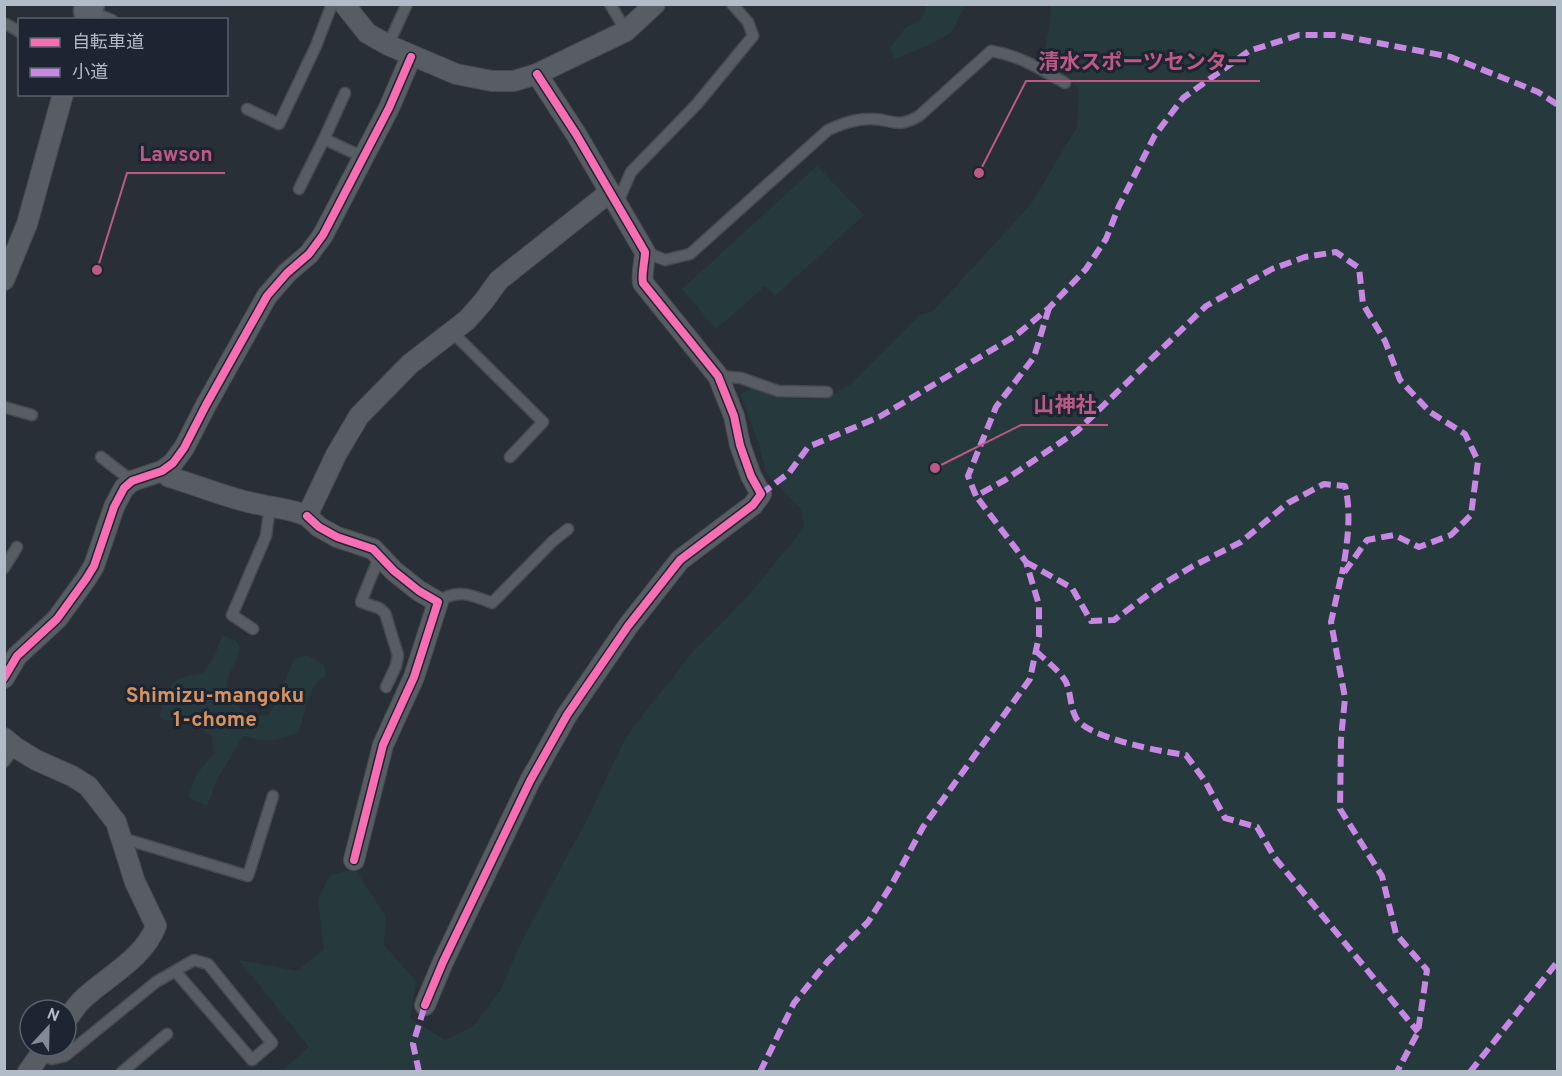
<svg xmlns="http://www.w3.org/2000/svg" width="1562" height="1076" font-family="Overpass,'Noto Sans JP',sans-serif">
<style>
.green{fill:#26393c}
.lines{fill:none;stroke-linecap:round;stroke-linejoin:round}
.lane-casing{stroke:#474b51;stroke-width:13}
.street-casing{stroke:#474b51;stroke-width:22}
.secondary-casing{stroke:#474b51;stroke-width:31}
.lane{stroke:#585d64;stroke-width:10}
.street{stroke:#585d64;stroke-width:20}
.secondary{stroke:#5c6169;stroke-width:28}
.quiet{stroke:#c787e3;stroke-width:6;stroke-dasharray:12 6;stroke-linecap:butt}
.cycleway-casing{stroke:#1c2531;stroke-width:11}
.cycleway{stroke:#f96db3;stroke-width:8}
.labels{text-anchor:middle;dominant-baseline:central;stroke-width:6;stroke-linejoin:round;paint-order:stroke}
.neighbourhood-label{font-size:21px;font-weight:bold;fill:#d6925f;stroke:#1c2531}
.leader{fill:none;stroke:#bc5987;stroke-width:2}
.callout-dot{fill:#bc5987;stroke:#1c2531;stroke-width:2}
.callout-label{font-size:21px;text-anchor:middle;font-weight:bold;fill:#bc5987;stroke:#1c2531;stroke-width:6;stroke-linejoin:round;paint-order:stroke}
</style>
<rect width="100%" height="100%" fill="#292f36"/>
<g class="green">
<path d="M925,5H967C959,12 958,26 950,33C940,40 906,56 894,58L890,48L905,28L920,20L927,7Z"/>
<polygon points="1050,5 1557,5 1557,1071 281,1071 309,1047 239,960 297,971 324,949 318,900 330,875 355,869 386,917 384,945 416,981 410,1018 445,1040 473,1026 500,991 521,943 588,817 627,735 692,653 747,597 804,528 801,509 766,473 758,442 740,394 757,386 780,398 824,399 851,384 920,315 933,311 1031,204 1077,127 1079,89 1044,56 1051,15"/>
<polygon points="817,166 864,215 775,296 765,286 716,329 682,289"/>
<path d="M222,636C257,641 230,665 227,682C226,686 227,692 227,697C242,710 247,717 268,715C281,699 285,678 294,659L307,655L324,665L326,675C306,687 306,711 299,732C277,741 266,743 243,736L218,778L207,806L188,797L196,775L214,753L212,737C199,726 183,717 165,721L160,716C161,702 168,683 182,678C189,675 196,675 203,673L214,656Z"/>
</g>
<g class="lines">
<defs>
<g id="lane">
<polyline points="610,4 626,31"/>
<polyline points="89,11 112,20"/>
<polyline points="6,24 20,32"/>
<polyline points="388,45 407,4"/>
<polyline points="345,93 324,139 363,157"/>
<polyline points="247,109 279,124 316,46 332,4"/>
<polyline points="299,189 324,139"/>
<polyline points="617,204 631,172 697,104 753,36 748,22 732,4"/>
<path d="M645,252L665,260L690,254L828,130C842,124 854,119 869,119C892,118 894,130 919,116L991,51C1018,55 1041,69 1065,83"/>
<polyline points="452,332 543,422 510,457"/>
<polyline points="718,376 741,378 778,391 827,392"/>
<polyline points="4,407 32,415"/>
<polyline points="101,457 132,481"/>
<polyline points="380,555 361,602 379,608 385,613 398,655 396,666 386,687"/>
<polyline points="4,568 17,547"/>
<path d="M438,602C457,588 472,595 492,603L553,541L568,529"/>
<polyline points="253,629 232,615 266,536 270,506"/>
<polyline points="4,762 15,747"/>
<polyline points="122,838 248,876 273,796"/>
<polyline points="39,1055 52,1059 65,1056 156,982 194,960 208,964 272,1043 252,1060 175,971"/>
<polyline points="122,1072 167,1034"/>
</g>
<g id="street">
<polyline points="344,4 367,33 388,45 456,74 492,81 514,81 537,74 626,31 655,4"/>
<polyline points="4,280 27,224 63,94"/>
<path d="M162,471L169,477C197,485 224,497 253,503C272,508 289,508 307,516L336,455L359,416L410,364L467,320L483,302L499,280L610,192"/>
<polyline points="307,516 319,527 337,537 373,549 394,571 419,591 438,602 414,677 383,745 354,860"/>
<polyline points="4,678 17,656 57,619 86,579 94,566 114,507 124,488 132,481 162,471 173,463 184,448 206,405 267,296 287,273 309,254 323,235 389,108 411,57"/>
<path d="M4,738L15,747L36,760L72,776L88,786L116,822L135,882L156,926C144,958 108,976 84,998C77,1004 72,1013 66,1020"/>
<path d="M425,1005L443,962L530,781L567,715L628,626L680,560L753,505L761,494L751,476L740,445L734,416L718,376L643,283C641,273 645,262 645,252L576,134L537,74"/>
<polyline points="28,1072 46,1046"/>
</g>
<polyline id="secondary" points="88,11 90,4"/>
</defs>
<use href="#lane" class="lane-casing"/>
<use href="#street" class="street-casing"/>
<use href="#secondary" class="secondary-casing"/>
<use href="#lane" class="lane"/>
<use href="#street" class="street"/>
<use href="#secondary" class="secondary"/>
<g class="quiet">
<polyline points="1049,308 1034,357 996,407 968,476 976,496 1005,480 1077,431 1206,306 1272,269 1305,257 1336,252 1359,268 1363,304 1385,341 1400,380 1430,412 1465,434 1478,461 1471,515 1451,535 1419,547 1394,535 1367,540 1341,577 1331,622 1345,698 1341,739 1340,809 1382,876 1396,934 1427,970 1418,1032 1397,1072"/>
<polyline points="761,494 789,473 808,447 879,417 908,400 1015,336 1049,308 1086,269 1106,239 1119,206 1155,135 1183,98 1249,51 1299,35 1337,35 1451,57 1538,92 1558,105"/>
<path d="M1026,562L1072,588L1091,621L1114,620L1160,586L1193,566L1241,542L1288,503L1324,484L1345,486C1352,513 1347,547 1342,574"/>
<path d="M1036,651C1045,660 1060,671 1066,682C1071,693 1070,707 1076,718C1087,738 1163,752 1186,755L1205,781L1225,818L1257,827L1275,858L1418,1032"/>
<polyline points="419,1072 413,1044 425,1005"/>
<polyline points="760,1072 794,1003 828,961 868,922 892,884 923,827 1030,679 1039,636 1039,605 1026,562 976,496"/>
<polyline points="1470,1072 1558,961"/>
</g>
<defs>
<g id="cycleway">
<polyline points="307,516 319,527 337,537 373,549 394,571 419,591 438,602 414,677 383,745 354,860"/>
<polyline points="4,678 17,656 57,619 86,579 94,566 114,507 124,488 132,481 162,471 173,463 184,448 206,405 267,296 287,273 309,254 323,235 389,108 411,57"/>
<path d="M425,1005L443,962L530,781L567,715L628,626L680,560L753,505L761,494L751,476L740,445L734,416L718,376L643,283C641,273 645,262 645,252L576,134L537,74"/>
</g>
</defs>
<use href="#cycleway" class="cycleway-casing"/>
<use href="#cycleway" class="cycleway"/>
</g>
<g class="labels">
<g class="neighbourhood-label">
<text x="215" y="696">Shimizu-mangoku<tspan x="215" dy="24">1-chome</tspan></text>
</g>
</g>
<path class="leader" d="M979 173L1026 81H1260M97 270L127 173H225M935 468L1021 425H1108"/>
<g class="callout-dot">
<circle cx="979" cy="173" r="6"/>
<circle cx="97" cy="270" r="6"/>
<circle cx="935" cy="468" r="6"/>
</g>
<g class="callout-label">
<text x="1143" y="69">清水スポーツセンター</text>
<text x="176" y="161">Lawson</text>
<text x="1065" y="412">山神社</text>
</g>
<rect width="1562" height="1076" fill="none" stroke="#b2bbc8" stroke-width="12"/>
<rect x="18" y="18" width="210" height="78" fill="#1c2531" stroke="#58616d" stroke-width="1.5"/>
<rect x="30" y="38" width="30" height="9" fill="#f96db3" stroke="#58616d" stroke-width="1.5"/>
<text x="72" y="48" font-size="18" fill="#b2bbc8">自転車道</text>
<rect x="30" y="68" width="30" height="9" fill="#c787e3" stroke="#58616d" stroke-width="1.5"/>
<text x="72" y="78" font-size="18" fill="#b2bbc8">小道</text>
<g transform="translate(48 1028) rotate(22)"><circle r="28" fill="#1c2531" stroke="#58616d" stroke-width="1.5"/>
<path d="M0-4.5L10 22L0 15L-10 22Z" fill="#828a95"/>
<text y="-9" font-size="16" font-weight="bold" text-anchor="middle" fill="#b2bbc8">N</text>
</g>
</svg>
